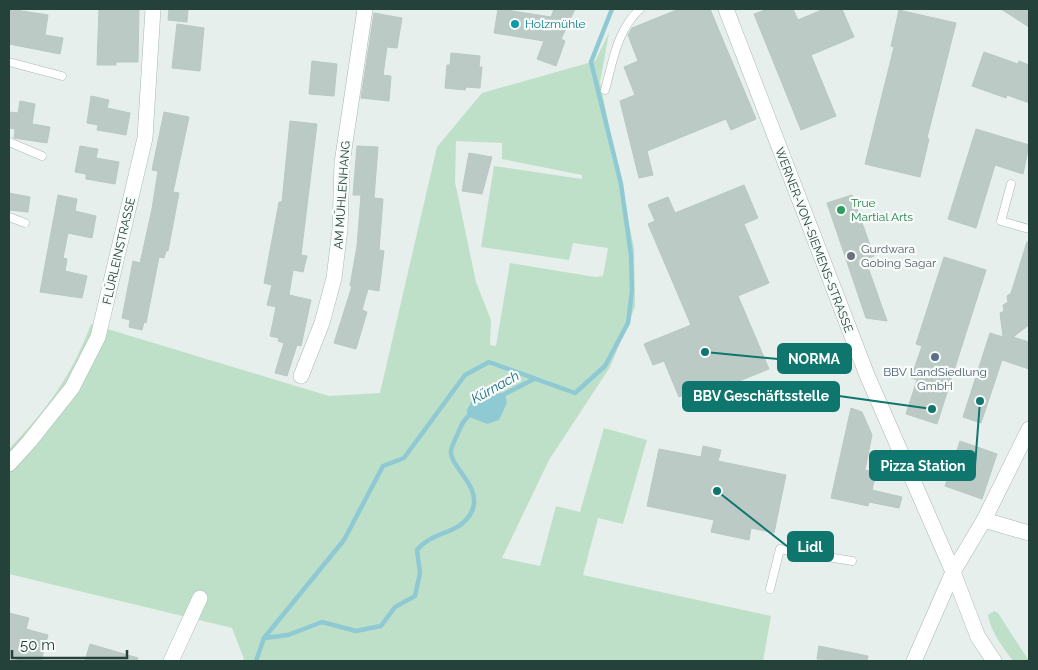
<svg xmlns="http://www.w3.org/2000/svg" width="1038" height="670" font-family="Raleway,sans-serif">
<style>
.green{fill:#bfe0c8;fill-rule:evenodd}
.water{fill:#8ec9d4}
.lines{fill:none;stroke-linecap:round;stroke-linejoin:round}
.stream{stroke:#8ec9d4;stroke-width:4.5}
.building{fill:#bbcac4;stroke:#b8c9c2}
.service-casing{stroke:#a8b8b2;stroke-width:9}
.minor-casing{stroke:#a8b8b2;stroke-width:16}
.tertiary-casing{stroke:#a8b8b2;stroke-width:16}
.service{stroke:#fff;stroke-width:8}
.minor{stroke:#fff;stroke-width:15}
.tertiary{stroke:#fff;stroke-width:15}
.culture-dot{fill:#0f9aa8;stroke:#f7fbf9;stroke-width:2}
.leisure-dot{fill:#2e9e5b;stroke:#f7fbf9;stroke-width:2}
.worship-dot{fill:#6b7280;stroke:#f7fbf9;stroke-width:2}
.service-dot{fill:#5c6f8a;stroke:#f7fbf9;stroke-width:2}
.labels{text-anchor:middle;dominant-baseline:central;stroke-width:4.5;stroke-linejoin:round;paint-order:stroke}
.culture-label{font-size:12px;fill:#0d838f;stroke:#f7fbf9;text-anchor:start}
.street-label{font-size:12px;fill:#24423a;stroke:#f7fbf9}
.leisure-label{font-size:12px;fill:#27864d;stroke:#f7fbf9;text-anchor:start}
.worship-label{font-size:12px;fill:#5b616d;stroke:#f7fbf9;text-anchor:start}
.service-label{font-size:12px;fill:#4e5e75;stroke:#f7fbf9}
.water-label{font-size:14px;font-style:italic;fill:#1c6f80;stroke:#f7fbf9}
.leader{fill:none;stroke:#0f766e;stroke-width:2}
.callout-dot{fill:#0f766e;stroke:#f7fbf9;stroke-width:2}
.callout{fill:#0f766e;stroke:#0f766e;stroke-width:2}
.callout-label{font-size:14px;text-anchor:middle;font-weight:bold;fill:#fff}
</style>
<rect width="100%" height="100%" fill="#e6efeb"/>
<g class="green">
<path d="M609,33L600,82L634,248L635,307L610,367L549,460L502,558L540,566L556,506L580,512L604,428L647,440L623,524L598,518L583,575L771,616L763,661H242L244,659L232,628L9,574V449C48,408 71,377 91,324L329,396L380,393L437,147L482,93L595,61ZM456,141L502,143V159L582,175V179L494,166L481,247L569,260L573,243L608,248L603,276L595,277L510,263L496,346L490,345L491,320L476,282L455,182Z"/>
<path d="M994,611L998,613L1029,661H1013C1003,647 991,633 988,615Z"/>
</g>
<polygon class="water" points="487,389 505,394 507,403 499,420 487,424 467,416 467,410 476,393"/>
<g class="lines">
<g class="stream">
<polyline points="501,396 534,379"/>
<path d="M264,638L288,635L322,622L356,631L381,626L395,607L415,596L420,573L417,550C433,530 461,535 472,511C483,487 449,466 451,451C452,445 456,438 458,433C461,426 464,418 471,414"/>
<polyline points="256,661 264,638 344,540 383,466 404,458 465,375 489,362 575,393 605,366 628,323 632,291 631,255 621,184 591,62 612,9"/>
</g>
</g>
<g class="building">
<polygon points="9,9 48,15 45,35 63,38 60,54 9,44"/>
<polygon points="99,9 139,9 138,62 116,62 116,65 97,65"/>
<polygon points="169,9 188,9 187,22 168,20"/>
<polygon points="498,9 512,9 512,11 551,17 554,9 575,9 561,39 565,41 556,66 537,59 544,41 494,33"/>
<polygon points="679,9 710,9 756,119 731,130 726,119 647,151 653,175 639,178 620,101 635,95 624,67 638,61 628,35 632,28"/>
<polygon points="768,9 793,9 798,20 824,9 842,9 854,37 811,55 836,116 801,130 754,14"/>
<polygon points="1001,9 1029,9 1029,27"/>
<polygon points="899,10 956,23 927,138 929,139 920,177 865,164 894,47 891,46"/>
<polygon points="374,13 402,18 397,48 387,47 383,75 391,76 389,101 361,98"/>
<polygon points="177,24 204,28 200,71 172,68"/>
<polygon points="984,52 1018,64 1019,61 1029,65 1029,103 1007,95 1006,98 972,86"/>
<polygon points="451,53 480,56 479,67 482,67 480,88 466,87 465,90 445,88 447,65 450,65"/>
<polygon points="312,61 337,64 334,96 309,94"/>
<polygon points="91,96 109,100 107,108 130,113 126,135 97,130 98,125 87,123"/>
<polygon points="20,101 35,104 32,124 50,127 47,143 14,138 15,129 9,128 9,112 18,113"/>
<polygon points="164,112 189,117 173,192 179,193 168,251 166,251 164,258 159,257 146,323 144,322 142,330 129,327 130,320 122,318 133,261 140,263 152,209 158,171 152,170"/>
<polygon points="290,121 317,124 301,255 307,256 303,272 293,270 289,295 311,300 301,346 297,345 287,376 275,373 284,343 278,341 279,338 270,336 276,307 267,305 272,285 264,283 279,202 282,202"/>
<polygon points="976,129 1029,145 1023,174 995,165 976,228 948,219"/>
<polygon points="80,146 98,149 96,158 119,162 115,184 86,179 86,174 75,172"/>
<polygon points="357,146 378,147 374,198 383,199 379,250 384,251 379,291 368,289 362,310 367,312 356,349 334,343 352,286 350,286 357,246 361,195 353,195"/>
<polygon points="469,153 492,157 482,194 462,191"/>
<polygon points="744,185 758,218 744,224 769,283 738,296 769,369 705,395 702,387 679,397 664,361 653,365 644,344 691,325 648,224 655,221 648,205 668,197 675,213"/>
<polygon points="9,193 30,197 28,212 9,210"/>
<polygon points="58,195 77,199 75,211 96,216 92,238 68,233 63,258 67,259 65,271 87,276 82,298 40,292"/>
<polygon points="852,195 874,256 865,259 887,321 866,318 827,203"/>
<polygon points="1027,242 1029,242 1029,325 1013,337 1029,342 1029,369 1002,360 981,423 963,417 990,333 1003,337 1000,313 1004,311 1003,305 1008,302 1007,296 1011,293"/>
<polygon points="944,257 986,270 937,424 906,414 917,380 911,378 922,346 916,344"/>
<polygon points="851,408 862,412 872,435 865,470 876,473 872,490 902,497 899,508 869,502 868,506 831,498"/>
<polygon points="960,441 997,454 982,499 945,486"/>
<polygon points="703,446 721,450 718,461 786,475 774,533 751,528 749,540 711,532 714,520 647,506 659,449 701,457"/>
<polygon points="9,613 29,618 26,629 48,635 41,661 24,661 9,657"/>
<polygon points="90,644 138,658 137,661 85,661"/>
<polygon points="819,646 868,656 867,661 817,659"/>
</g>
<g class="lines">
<defs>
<g id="service">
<polyline points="9,62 62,76"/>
<path d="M605,90C613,61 617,30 640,9"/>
<polyline points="9,142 42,156"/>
<polyline points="1011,184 1001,221 1029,229"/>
<polyline points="9,217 25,223"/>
<polyline points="770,589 780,549 852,561"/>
</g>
<g id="minor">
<polyline points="301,376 322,323 334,278 340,229 342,163 365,9"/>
<polyline points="9,464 29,442 72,388 98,337 145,138 153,9"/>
<polyline points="984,520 1029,533"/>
<polyline points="953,572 984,520 1029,429"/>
<polyline points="171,661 200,598"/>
</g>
<g id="tertiary">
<polyline points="726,9 867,375 953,572 978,637 994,661"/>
<polyline points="914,661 953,572"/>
</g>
</defs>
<use href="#service" class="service-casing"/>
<use href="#minor" class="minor-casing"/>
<use href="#tertiary" class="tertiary-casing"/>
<use href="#service" class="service"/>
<use href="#minor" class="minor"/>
<use href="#tertiary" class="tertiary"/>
</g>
<circle class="culture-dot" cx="515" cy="24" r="5"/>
<circle class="leisure-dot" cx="841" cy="210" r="5"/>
<circle class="worship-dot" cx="851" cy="256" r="5"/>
<circle class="service-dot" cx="935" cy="357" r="5"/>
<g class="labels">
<g class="culture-label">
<text x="525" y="24">Holzmühle</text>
</g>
<g class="street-label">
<text transform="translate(342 195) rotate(-86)">AM MÜHLENHANG</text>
<text transform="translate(814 240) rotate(69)">WERNER-VON-SIEMENS-STRASSE</text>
<text transform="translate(119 251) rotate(-77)">FLÜRLEINSTRASSE</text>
</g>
<g class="leisure-label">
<text x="851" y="203">True<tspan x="851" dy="14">Martial Arts</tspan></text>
</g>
<g class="worship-label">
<text x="861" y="249">Gurdwara<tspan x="861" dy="14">Gobing Sagar</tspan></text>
</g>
<g class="service-label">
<text x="935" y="372">BBV LandSiedlung<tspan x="935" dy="14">GmbH</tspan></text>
</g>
<g class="water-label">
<text transform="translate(495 387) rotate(-29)">Kürnach</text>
</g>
</g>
<path class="leader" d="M705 352L778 359M932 409L839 396M980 401L975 466M717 491L788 547"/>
<g class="callout-dot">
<circle cx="705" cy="352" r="5"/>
<circle cx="932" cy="409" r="5"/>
<circle cx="980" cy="401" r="5"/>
<circle cx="717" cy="491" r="5"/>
</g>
<g class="callout">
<rect x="778" y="344" width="73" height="29" rx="5"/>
<rect x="683" y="382" width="156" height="29" rx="5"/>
<rect x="870" y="451" width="105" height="29" rx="5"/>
<rect x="788" y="532" width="45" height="29" rx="5"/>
</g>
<g class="callout-label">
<text x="814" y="364">NORMA</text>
<text x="761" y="401">BBV Geschäftsstelle</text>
<text x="923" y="471">Pizza Station</text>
<text x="810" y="552">Lidl</text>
</g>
<rect width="1038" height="670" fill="none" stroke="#24423a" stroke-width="20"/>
<path d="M12 650v8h115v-8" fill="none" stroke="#24423a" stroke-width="2.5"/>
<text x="20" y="650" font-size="15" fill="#24423a" stroke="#f7fbf9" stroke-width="4" paint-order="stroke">50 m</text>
</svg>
